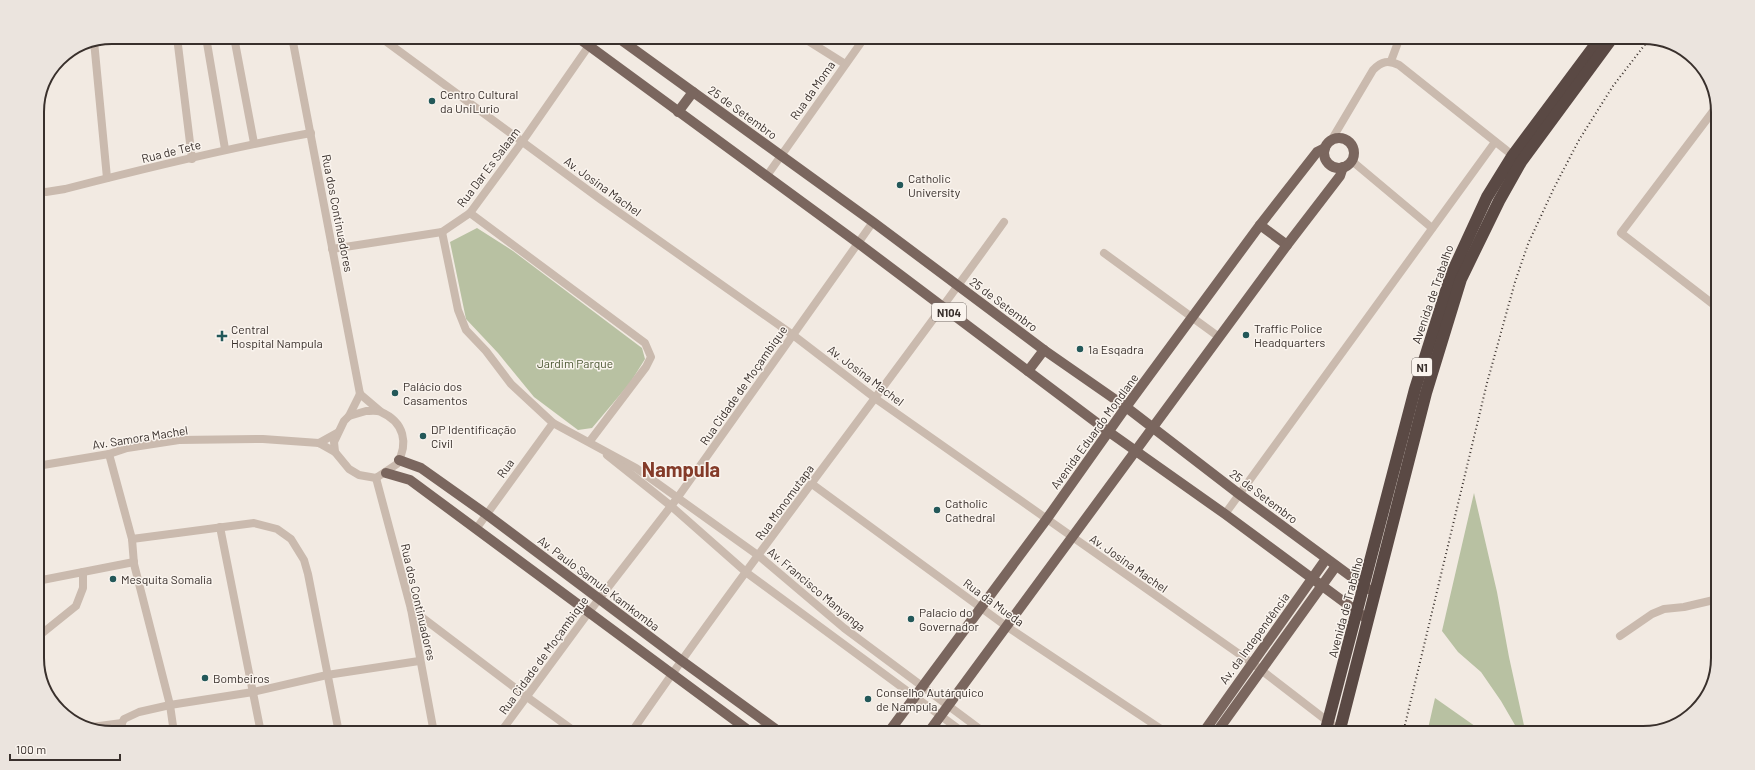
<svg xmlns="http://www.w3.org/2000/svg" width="1755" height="770" font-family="Barlow,sans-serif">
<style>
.green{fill:#b8c1a2}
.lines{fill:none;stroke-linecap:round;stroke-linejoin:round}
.minor{stroke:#cabaae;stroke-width:8}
.major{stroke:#7a665e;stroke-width:10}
.highway{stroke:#5a4944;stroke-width:12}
.rail{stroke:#39302c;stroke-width:2;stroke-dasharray:1 3;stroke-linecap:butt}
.poi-dot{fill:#235859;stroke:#faf4ee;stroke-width:1.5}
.labels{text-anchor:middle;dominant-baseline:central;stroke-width:3;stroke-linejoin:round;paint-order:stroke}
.shield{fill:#faf4ee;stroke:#736b66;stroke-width:1}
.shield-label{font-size:11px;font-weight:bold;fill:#39302c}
.street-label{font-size:12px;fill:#39302c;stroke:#faf4ee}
.poi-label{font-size:12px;fill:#39302c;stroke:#faf4ee;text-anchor:start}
.park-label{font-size:12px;fill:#4a5631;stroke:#faf4ee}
.town-label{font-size:20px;font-weight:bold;fill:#843b29;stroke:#faf4ee}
.rim{fill:none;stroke:#39302c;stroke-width:2}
</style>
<rect width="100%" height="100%" fill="#f2eae2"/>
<g class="green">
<polygon points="477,228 513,251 642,348 645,359 630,383 592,428 578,430 534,397 498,353 466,319 450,242"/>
<polygon points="1474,493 1497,592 1509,657 1525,730 1519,732 1501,701 1481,672 1458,652 1442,631"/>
<polygon points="1435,698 1482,731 1485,733 1427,733"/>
</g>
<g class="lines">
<g class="minor">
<polyline points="177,37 192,159"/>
<polyline points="206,37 225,149"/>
<polyline points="234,37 254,143"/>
<polyline points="292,37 360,394"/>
<polyline points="380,37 600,199 793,335 879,401 1252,663 1339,730"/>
<polyline points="802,37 845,64"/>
<polyline points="94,41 107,178"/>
<polyline points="1391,61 1400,37"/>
<polyline points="1717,106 1621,233 1718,308"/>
<path d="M1332,139L1373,70C1382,61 1388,60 1399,65L1516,158"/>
<polyline points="1352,161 1432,228"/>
<polyline points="766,177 865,37"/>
<path d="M37,191L46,192L65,189C146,168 228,148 311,133"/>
<polyline points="470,213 645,343 651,357 646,367 590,441"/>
<polyline points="442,232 458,310 466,330 486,351 511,384 553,423 636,468 759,556 844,628 985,733"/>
<polyline points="332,249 442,232 470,213 522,142 595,37"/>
<polyline points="1104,253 1219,337"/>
<polyline points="360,394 380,411"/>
<path d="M366,411C370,411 377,410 381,412C404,422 409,443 397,464L376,478L359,475L349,469L335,452L334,442L344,421L349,416Z"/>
<polyline points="349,416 360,394"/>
<polyline points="319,443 337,433"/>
<polyline points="109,454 132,539 134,564 170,705 174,733"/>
<polyline points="607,455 671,506 747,573 964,733"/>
<polyline points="37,466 109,454 127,448 179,440 263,439 319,443 335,452"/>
<polyline points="376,478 411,609 434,733"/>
<polyline points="812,484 1006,626 1167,733"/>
<polyline points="1225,514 1495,142"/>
<polyline points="220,527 261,733"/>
<polyline points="476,529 553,423"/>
<polyline points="132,539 254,523 277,529 291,539 304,560 308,574 339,733"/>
<polyline points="37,581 134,562"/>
<polyline points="411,609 527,697 577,733"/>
<polyline points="40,635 76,606 83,588 83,572"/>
<polyline points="1620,636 1652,614 1664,609 1684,607 1718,599"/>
<polyline points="84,728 122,723"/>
<polyline points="117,733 124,719 139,712 170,705 253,692 327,675 419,661"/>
<polyline points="500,733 589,612 678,497 873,222"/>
<path d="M631,733C750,560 881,394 1004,222"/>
<polyline points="759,733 766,722"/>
</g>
<g class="major">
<polyline points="577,37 858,243 1109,432 1225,514 1367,619"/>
<polyline points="617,37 873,222 1044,350 1126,407 1239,494 1368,589"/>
<polyline points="678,112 693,92"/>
<circle cx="1339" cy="153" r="15"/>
<polyline points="1260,225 1287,245"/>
<polyline points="1028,371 1044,350"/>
<polyline points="399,460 421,468 486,514 682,661 781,733"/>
<polyline points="386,473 410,480 752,733"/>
<polyline points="888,733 1046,520 1126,407 1260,225 1317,152 1325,148"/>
<polyline points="928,733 1287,245 1340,176 1343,167"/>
<polyline points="1203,733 1326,559"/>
<polyline points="1216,733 1336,566"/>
</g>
<g class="highway">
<polyline points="1325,733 1415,389 1451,275 1487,197 1513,155 1601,37"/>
<polyline points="1339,733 1426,393 1461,279 1499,201 1521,162 1613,37"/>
</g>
<polyline class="rail" points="1403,733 1487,383 1515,282 1528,244 1554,188 1579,140 1613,86 1650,38"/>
</g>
<g class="poi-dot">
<circle cx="432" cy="101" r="4"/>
<circle cx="900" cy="185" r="4"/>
<circle cx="1246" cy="335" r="4"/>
<path d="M220 330h4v4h4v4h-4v4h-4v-4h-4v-4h4z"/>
<circle cx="1080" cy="349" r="4"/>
<circle cx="395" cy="393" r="4"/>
<circle cx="423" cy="436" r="4"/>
<circle cx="937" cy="510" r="4"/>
<circle cx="113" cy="579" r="4"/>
<circle cx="911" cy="619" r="4"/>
<circle cx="205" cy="678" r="4"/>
<circle cx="868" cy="699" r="4"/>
</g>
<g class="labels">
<g class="shield">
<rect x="932" y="303" width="34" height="18" rx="3"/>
<rect x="1412" y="358" width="20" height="18" rx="3"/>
</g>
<g class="shield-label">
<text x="949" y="312">N104</text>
<text x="1422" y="367">N1</text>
</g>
<g class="street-label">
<text transform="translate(812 90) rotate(-55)">Rua da Moma</text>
<text transform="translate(743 112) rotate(36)">25 de Setembro</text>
<text transform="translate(171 151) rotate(-14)">Rua de Tete</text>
<text transform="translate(488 167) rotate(-53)">Rua Dar Es Salaam</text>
<text transform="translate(603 186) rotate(36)">Av. Josina Machel</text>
<text transform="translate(338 213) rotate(79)">Rua dos Continuadores</text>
<text transform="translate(1432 294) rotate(-71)">Avenida de Trabalho</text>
<text transform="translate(1004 304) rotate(37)">25 de Setembro</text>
<text transform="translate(866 375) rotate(37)">Av. Josina Machel</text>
<text transform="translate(743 385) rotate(-55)">Rua Cidade de Moçambique</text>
<text transform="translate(1094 431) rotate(-54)">Avenida Eduardo Mondlane</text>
<text transform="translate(140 437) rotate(-9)">Av. Samora Machel</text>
<text transform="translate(505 468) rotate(-54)">Rua</text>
<text transform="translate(1264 496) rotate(37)">25 de Setembro</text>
<text transform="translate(784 502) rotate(-54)">Rua Monomutapa</text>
<text transform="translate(1129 563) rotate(35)">Av. Josina Machel</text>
<text transform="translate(599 583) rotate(37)">Av. Paulo Samule Kamkomba</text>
<text transform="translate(817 589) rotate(40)">Av. Francisco Manyanga</text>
<text transform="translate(419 602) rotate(77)">Rua dos Continuadores</text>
<text transform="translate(994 602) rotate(36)">Rua da Mueda</text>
<text transform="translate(1345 607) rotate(-75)">Avenida de Trabalho</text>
<text transform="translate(1254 638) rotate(-54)">Av. da Independência</text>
<text transform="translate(543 655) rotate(-54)">Rua Cidade de Moçambique</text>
</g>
<g class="poi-label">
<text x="440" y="94">Centro Cultural<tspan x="440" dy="14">da UniLurio</tspan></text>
<text x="908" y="178">Catholic<tspan x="908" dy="14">University</tspan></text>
<text x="1254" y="328">Traffic Police<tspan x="1254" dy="14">Headquarters</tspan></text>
<text x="231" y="329">Central<tspan x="231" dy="14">Hospital Nampula</tspan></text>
<text x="1088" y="349">1a Esqadra</text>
<text x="403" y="386">Palácio dos<tspan x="403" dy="14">Casamentos</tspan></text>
<text x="431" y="429">DP Identificação<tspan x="431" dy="14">Civil</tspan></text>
<text x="945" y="503">Catholic<tspan x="945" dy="14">Cathedral</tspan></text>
<text x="121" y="579">Mesquita Somalia</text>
<text x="919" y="612">Palacio do<tspan x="919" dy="14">Governador</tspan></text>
<text x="213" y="678">Bombeiros</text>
<text x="876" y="692">Conselho Autárquico<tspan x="876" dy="14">de Nampula</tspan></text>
</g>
<g class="park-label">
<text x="575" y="363">Jardim Parque</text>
</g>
<g class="town-label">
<text x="681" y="469">Nampula</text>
</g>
</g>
<path d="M0 0H1755V770H0ZM112 44H1643A68 68 0 0 1 1711 112V658A68 68 0 0 1 1643 726H112A68 68 0 0 1 44 658V112A68 68 0 0 1 112 44Z" fill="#ebe4de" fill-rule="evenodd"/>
<path class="rim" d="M112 44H1643A68 68 0 0 1 1711 112V658A68 68 0 0 1 1643 726H112A68 68 0 0 1 44 658V112A68 68 0 0 1 112 44Z"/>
<path d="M10 754v6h110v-6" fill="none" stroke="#39302c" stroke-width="2"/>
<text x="16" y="754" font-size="12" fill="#39302c" stroke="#faf4ee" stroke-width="3" paint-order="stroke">100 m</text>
</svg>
